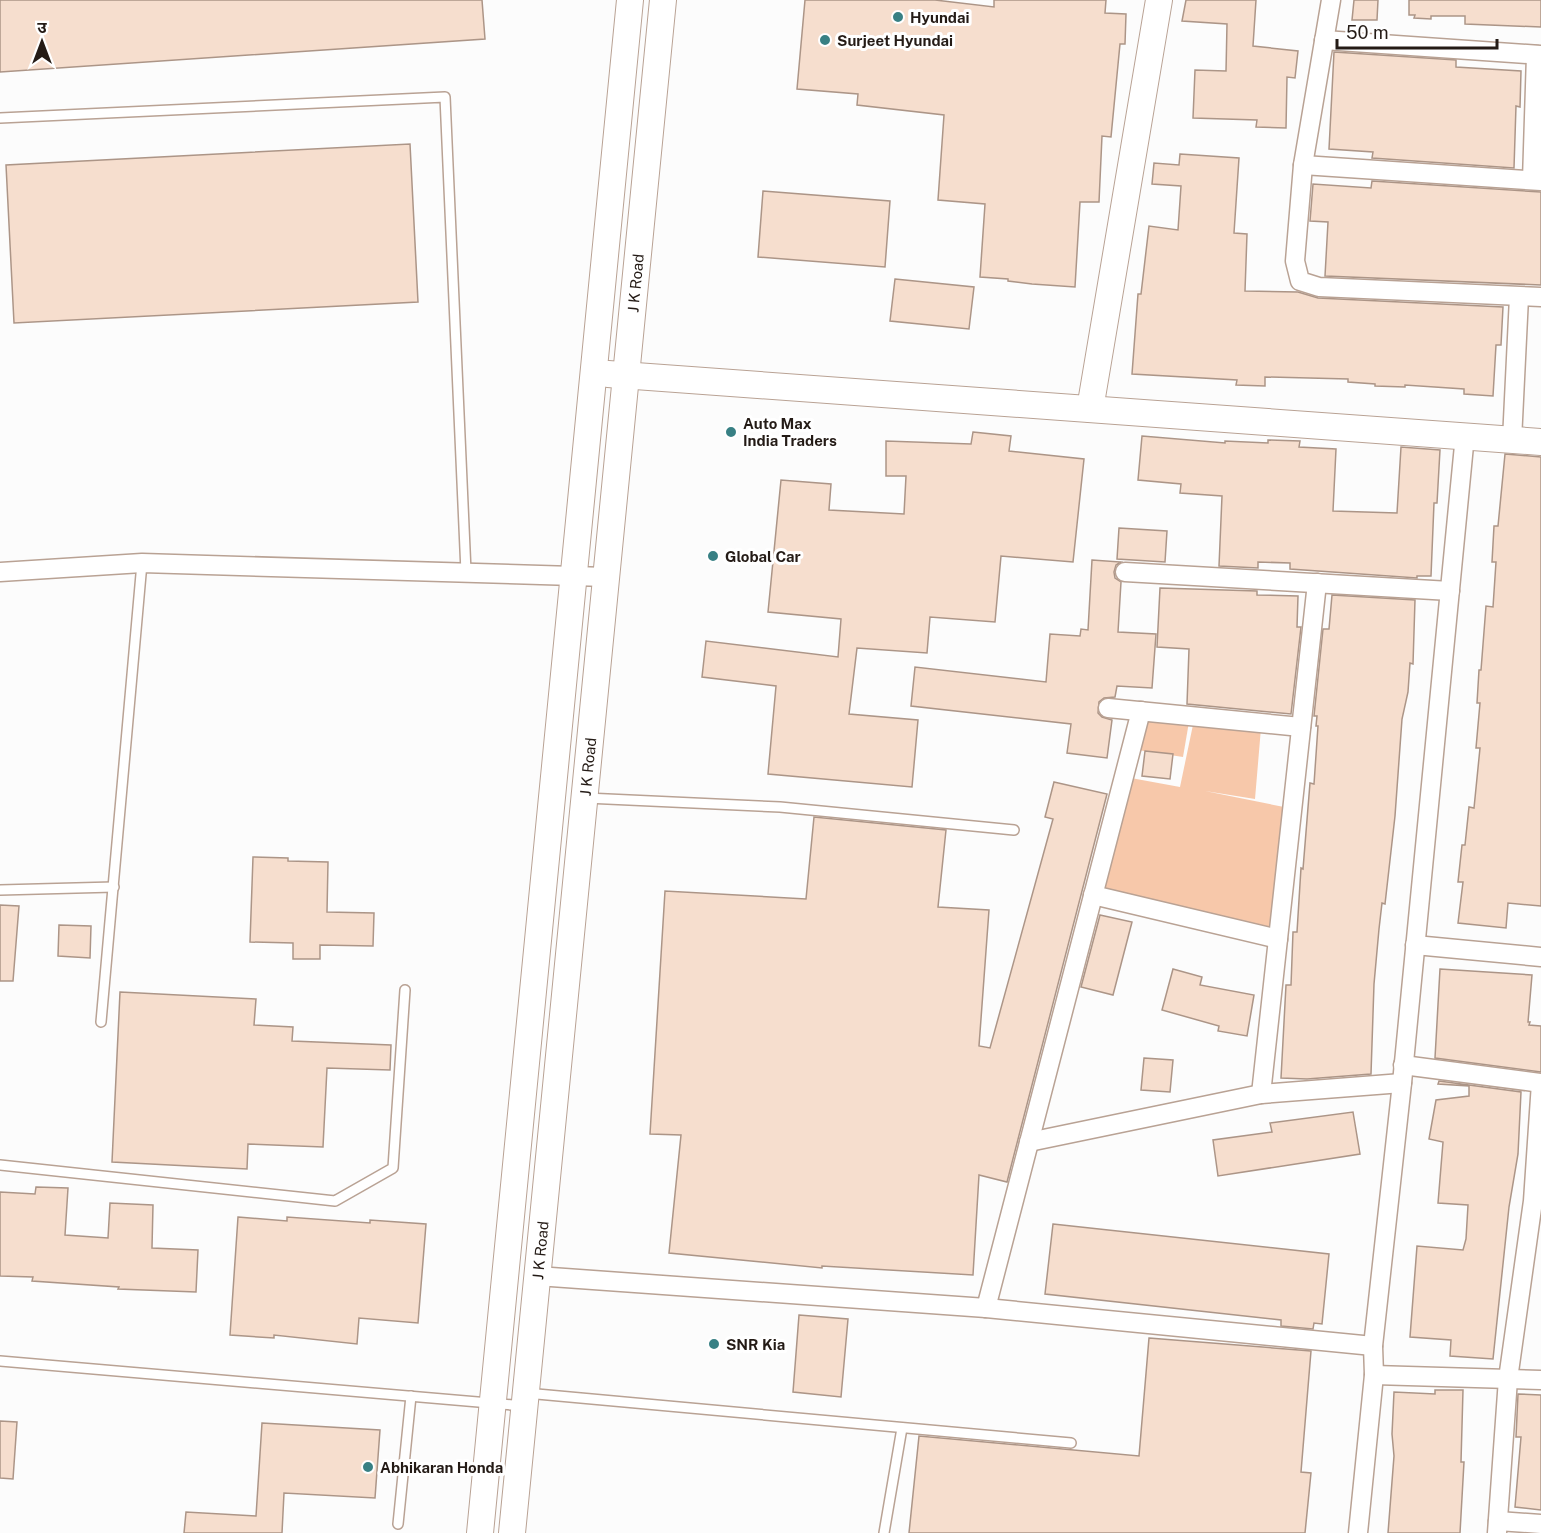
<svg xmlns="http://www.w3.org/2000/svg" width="1541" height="1533" font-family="'Public Sans','Noto Sans Devanagari',sans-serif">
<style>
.green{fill:#f7c8aa}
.building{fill:#f6dece;stroke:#ac9587;stroke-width:1.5}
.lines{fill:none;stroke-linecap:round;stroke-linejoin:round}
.lane-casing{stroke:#b9a294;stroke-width:12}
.street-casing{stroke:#b9a294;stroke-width:21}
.secondary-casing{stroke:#b9a294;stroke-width:28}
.lane{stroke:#fff;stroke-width:9}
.street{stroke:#fff;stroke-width:18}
.secondary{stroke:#fff;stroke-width:26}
.poi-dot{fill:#388084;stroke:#fff;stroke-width:2}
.labels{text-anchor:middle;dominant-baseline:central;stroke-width:6;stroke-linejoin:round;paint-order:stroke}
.poi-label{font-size:15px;font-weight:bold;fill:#241b16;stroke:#fff;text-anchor:start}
.street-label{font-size:15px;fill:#241b16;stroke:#fff}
</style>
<rect width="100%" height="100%" fill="#fcfcfc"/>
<g class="green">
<polygon points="1141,711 1190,716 1183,757 1131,749"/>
<polygon points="1194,720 1261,728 1255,799 1205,791 1284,807 1272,931 1099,893 1131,778 1180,787"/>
</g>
<g class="building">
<polygon points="0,0 482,0 485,39 0,72"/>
<polygon points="805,0 935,0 994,7 994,0 1106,0 1105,13 1126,14 1125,44 1120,44 1111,137 1102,136 1099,202 1080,202 1075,287 1032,284 1008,281 1008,279 980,277 985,204 938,200 944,115 857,105 858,94 797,89"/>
<polygon points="1186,0 1256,0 1253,46 1298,51 1295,78 1287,77 1286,128 1256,127 1257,120 1193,118 1195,70 1226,71 1227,24 1182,21"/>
<polygon points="1354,0 1378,0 1377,20 1352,20"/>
<polygon points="1409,0 1541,0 1541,27 1465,24 1465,16 1431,16 1431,19 1414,18 1415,15 1409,15"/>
<polygon points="1334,52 1456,60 1456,67 1521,71 1520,107 1516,106 1514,168 1372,158 1373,152 1329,149"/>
<polygon points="410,144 418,302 14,323 6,165"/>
<polygon points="1180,154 1239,158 1234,233 1247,234 1245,291 1298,292 1318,298 1503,307 1501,345 1496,345 1493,396 1464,394 1464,389 1405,385 1405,387 1375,386 1375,384 1348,382 1348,379 1265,377 1265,386 1236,385 1237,380 1132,374 1138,294 1141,294 1149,226 1178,230 1181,186 1152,184 1154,163 1179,165"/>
<polygon points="1372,181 1541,192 1541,285 1325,276 1328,222 1310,221 1313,184 1371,188"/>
<polygon points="763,191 890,201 885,267 758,257"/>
<polygon points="895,279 974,287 969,329 890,321"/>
<polygon points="973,432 1011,436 1009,451 1084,459 1073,562 1001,556 995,622 930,617 927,653 857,648 849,714 918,720 912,787 768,774 776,686 702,677 706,641 838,657 841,619 768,612 781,480 831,484 829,510 904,514 906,476 886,476 886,441 971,444"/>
<polygon points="1142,436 1225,443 1225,441 1268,443 1268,440 1300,441 1299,447 1336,449 1333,511 1397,513 1401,447 1440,450 1437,503 1434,503 1431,576 1417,576 1417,578 1290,569 1290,563 1258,562 1258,568 1219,566 1222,496 1180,493 1181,484 1138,480"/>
<polygon points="1505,454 1541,457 1541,906 1508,903 1506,928 1458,923 1463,882 1458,882 1462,845 1465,845 1469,807 1474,808 1480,748 1476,748 1480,703 1477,703 1479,670 1481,670 1486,606 1493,607 1496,562 1492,562 1494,526 1498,526"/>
<polygon points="1119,528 1167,531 1165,562 1117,559"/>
<polygon points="1092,560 1121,562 1116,565 1114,572 1115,578 1121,582 1118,632 1156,634 1152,688 1117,686 1115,697 1104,698 1099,702 1098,713 1102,717 1112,720 1107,758 1067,753 1071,724 911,706 915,667 1046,682 1050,634 1080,636 1081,629 1088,630"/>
<polygon points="1160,588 1257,591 1257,595 1298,596 1297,627 1301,627 1291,714 1187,704 1189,649 1157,647"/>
<polygon points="1332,595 1415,600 1413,664 1410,663 1408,692 1402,719 1395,816 1385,904 1382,903 1379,929 1374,984 1371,1074 1307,1079 1281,1078 1286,985 1291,985 1293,932 1297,932 1301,868 1303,869 1310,783 1314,784 1318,726 1316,726 1317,716 1314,716 1323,629 1329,629"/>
<polygon points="1145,751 1173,754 1170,779 1142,776"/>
<polygon points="1054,782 1107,794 1007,1182 979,1175 973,1275 822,1266 822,1268 669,1253 681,1135 650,1134 665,891 806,899 814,817 946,830 938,907 989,910 979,1046 990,1048 1053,819 1045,817"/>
<polygon points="253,857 288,858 288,861 328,862 327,912 374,913 373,946 320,945 320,959 293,959 293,943 250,942"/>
<polygon points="0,905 19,906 13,981 0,981"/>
<polygon points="1100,915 1132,922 1113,995 1081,987"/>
<polygon points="59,925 91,926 90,958 58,956"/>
<polygon points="1173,969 1202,977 1200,985 1254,995 1247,1036 1218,1031 1219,1026 1162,1010"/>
<polygon points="1440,969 1532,975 1528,1022 1530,1022 1529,1025 1541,1026 1541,1072 1435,1058"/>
<polygon points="120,992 256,999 254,1025 293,1027 292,1041 391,1045 390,1070 327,1068 323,1147 248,1144 247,1169 112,1162"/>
<polygon points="1144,1058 1173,1060 1170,1092 1141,1090"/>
<polygon points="1439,1081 1521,1092 1518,1154 1509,1207 1493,1359 1450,1356 1451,1340 1410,1337 1417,1246 1463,1250 1466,1239 1468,1205 1438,1203 1443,1142 1429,1139 1436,1100 1469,1096 1469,1086 1438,1084"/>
<polygon points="1353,1112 1360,1154 1218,1176 1213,1140 1272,1132 1270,1123"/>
<polygon points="36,1187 68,1188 65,1235 108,1238 110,1203 153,1205 152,1248 198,1250 196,1292 118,1289 119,1287 32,1281 33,1277 0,1276 0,1192 35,1194"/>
<polygon points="238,1217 287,1221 287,1217 370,1223 370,1220 426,1224 418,1323 359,1318 357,1344 274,1335 274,1338 230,1335"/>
<polygon points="1053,1224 1329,1254 1322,1324 1314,1323 1313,1329 1281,1326 1281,1320 1045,1294"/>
<polygon points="799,1315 848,1319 841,1397 793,1392"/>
<polygon points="1149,1338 1311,1351 1301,1472 1311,1473 1305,1533 909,1533 919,1436 1139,1456"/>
<polygon points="1435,1390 1463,1390 1461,1462 1464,1462 1460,1533 1388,1533 1394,1456 1392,1434 1394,1392 1435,1394"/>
<polygon points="1518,1394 1541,1395 1541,1510 1515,1507 1521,1437 1516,1437"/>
<polygon points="0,1421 17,1422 13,1479 0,1478"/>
<polygon points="262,1423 380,1430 375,1498 284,1493 282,1533 184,1533 186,1512 256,1516"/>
</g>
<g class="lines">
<defs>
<g id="lane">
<polyline points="0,118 445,97 466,572"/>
<polyline points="586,798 780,807 1014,830"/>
<polyline points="0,890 114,887"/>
<polyline points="101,1022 142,563"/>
<polyline points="0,1165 335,1201 393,1168 405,990"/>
<polyline points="0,1361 524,1406"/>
<polyline points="526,1393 1071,1443"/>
<polyline points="398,1524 411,1396"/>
<polyline points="884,1533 902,1428"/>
</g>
<g id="street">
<polyline points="1331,0 1303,165 1295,261 1300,281 1319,287 1541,297"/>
<polyline points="1324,40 1541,55"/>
<polyline points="1303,165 1541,181"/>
<polyline points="1532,180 1536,55"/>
<polyline points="1512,440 1519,297"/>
<polyline points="0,572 142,563 606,577"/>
<polyline points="1125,572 1450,591"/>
<polyline points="1108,708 1301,727"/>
<polyline points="1093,895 1278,939"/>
<polyline points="1415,945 1541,957"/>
<polyline points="1403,1065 1541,1083"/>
<polyline points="1261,1094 1317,583"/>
<polyline points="1029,1142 1261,1094 1402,1083"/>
<polyline points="537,1276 986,1308 1373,1346"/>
<polyline points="986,1308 1141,711"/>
<polyline points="1374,1375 1541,1380"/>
<polyline points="1498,1521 1541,1524"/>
<polyline points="1358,1533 1374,1375 1373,1346 1402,1083 1465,435"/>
<polyline points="1497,1533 1508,1379 1533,1201 1541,1083"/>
</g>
<g id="secondary">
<polyline points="608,374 1541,442"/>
<polyline points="1090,409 1159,0"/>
<polyline points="480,1533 630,0"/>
<path id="s1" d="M512,1533L663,0"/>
</g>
</defs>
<use href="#lane" class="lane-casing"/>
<use href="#street" class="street-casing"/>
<use href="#secondary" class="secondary-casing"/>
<use href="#lane" class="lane"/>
<use href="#street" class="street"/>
<use href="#secondary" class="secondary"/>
</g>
<g class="poi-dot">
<circle cx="898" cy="17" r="6"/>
<circle cx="825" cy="40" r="6"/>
<circle cx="731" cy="432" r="6"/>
<circle cx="713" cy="556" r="6"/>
<circle cx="714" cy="1344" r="6"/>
<circle cx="368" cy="1467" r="6"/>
</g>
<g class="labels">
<g class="poi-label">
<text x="910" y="17">Hyundai</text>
<text x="837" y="40">Surjeet Hyundai</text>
<text x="743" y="423">Auto Max<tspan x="743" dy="17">India Traders</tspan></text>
<text x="725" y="556">Global Car</text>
<text x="726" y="1344">SNR Kia</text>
<text x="380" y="1467">Abhikaran Honda</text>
</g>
<g class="street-label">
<text stroke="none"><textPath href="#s1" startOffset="1256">J K Road</textPath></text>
<text stroke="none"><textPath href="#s1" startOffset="770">J K Road</textPath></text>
<text stroke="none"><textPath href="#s1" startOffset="284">J K Road</textPath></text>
</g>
</g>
<g transform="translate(42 42)" stroke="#ffffff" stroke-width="4.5" paint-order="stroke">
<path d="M0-4.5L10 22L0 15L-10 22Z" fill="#241b16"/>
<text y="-9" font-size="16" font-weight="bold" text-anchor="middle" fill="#241b16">उ</text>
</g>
<path d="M1337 39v9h160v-9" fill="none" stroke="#241b16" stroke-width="3"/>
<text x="1346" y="39" font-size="18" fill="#241b16" stroke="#ffffff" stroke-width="4.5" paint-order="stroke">50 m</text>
</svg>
